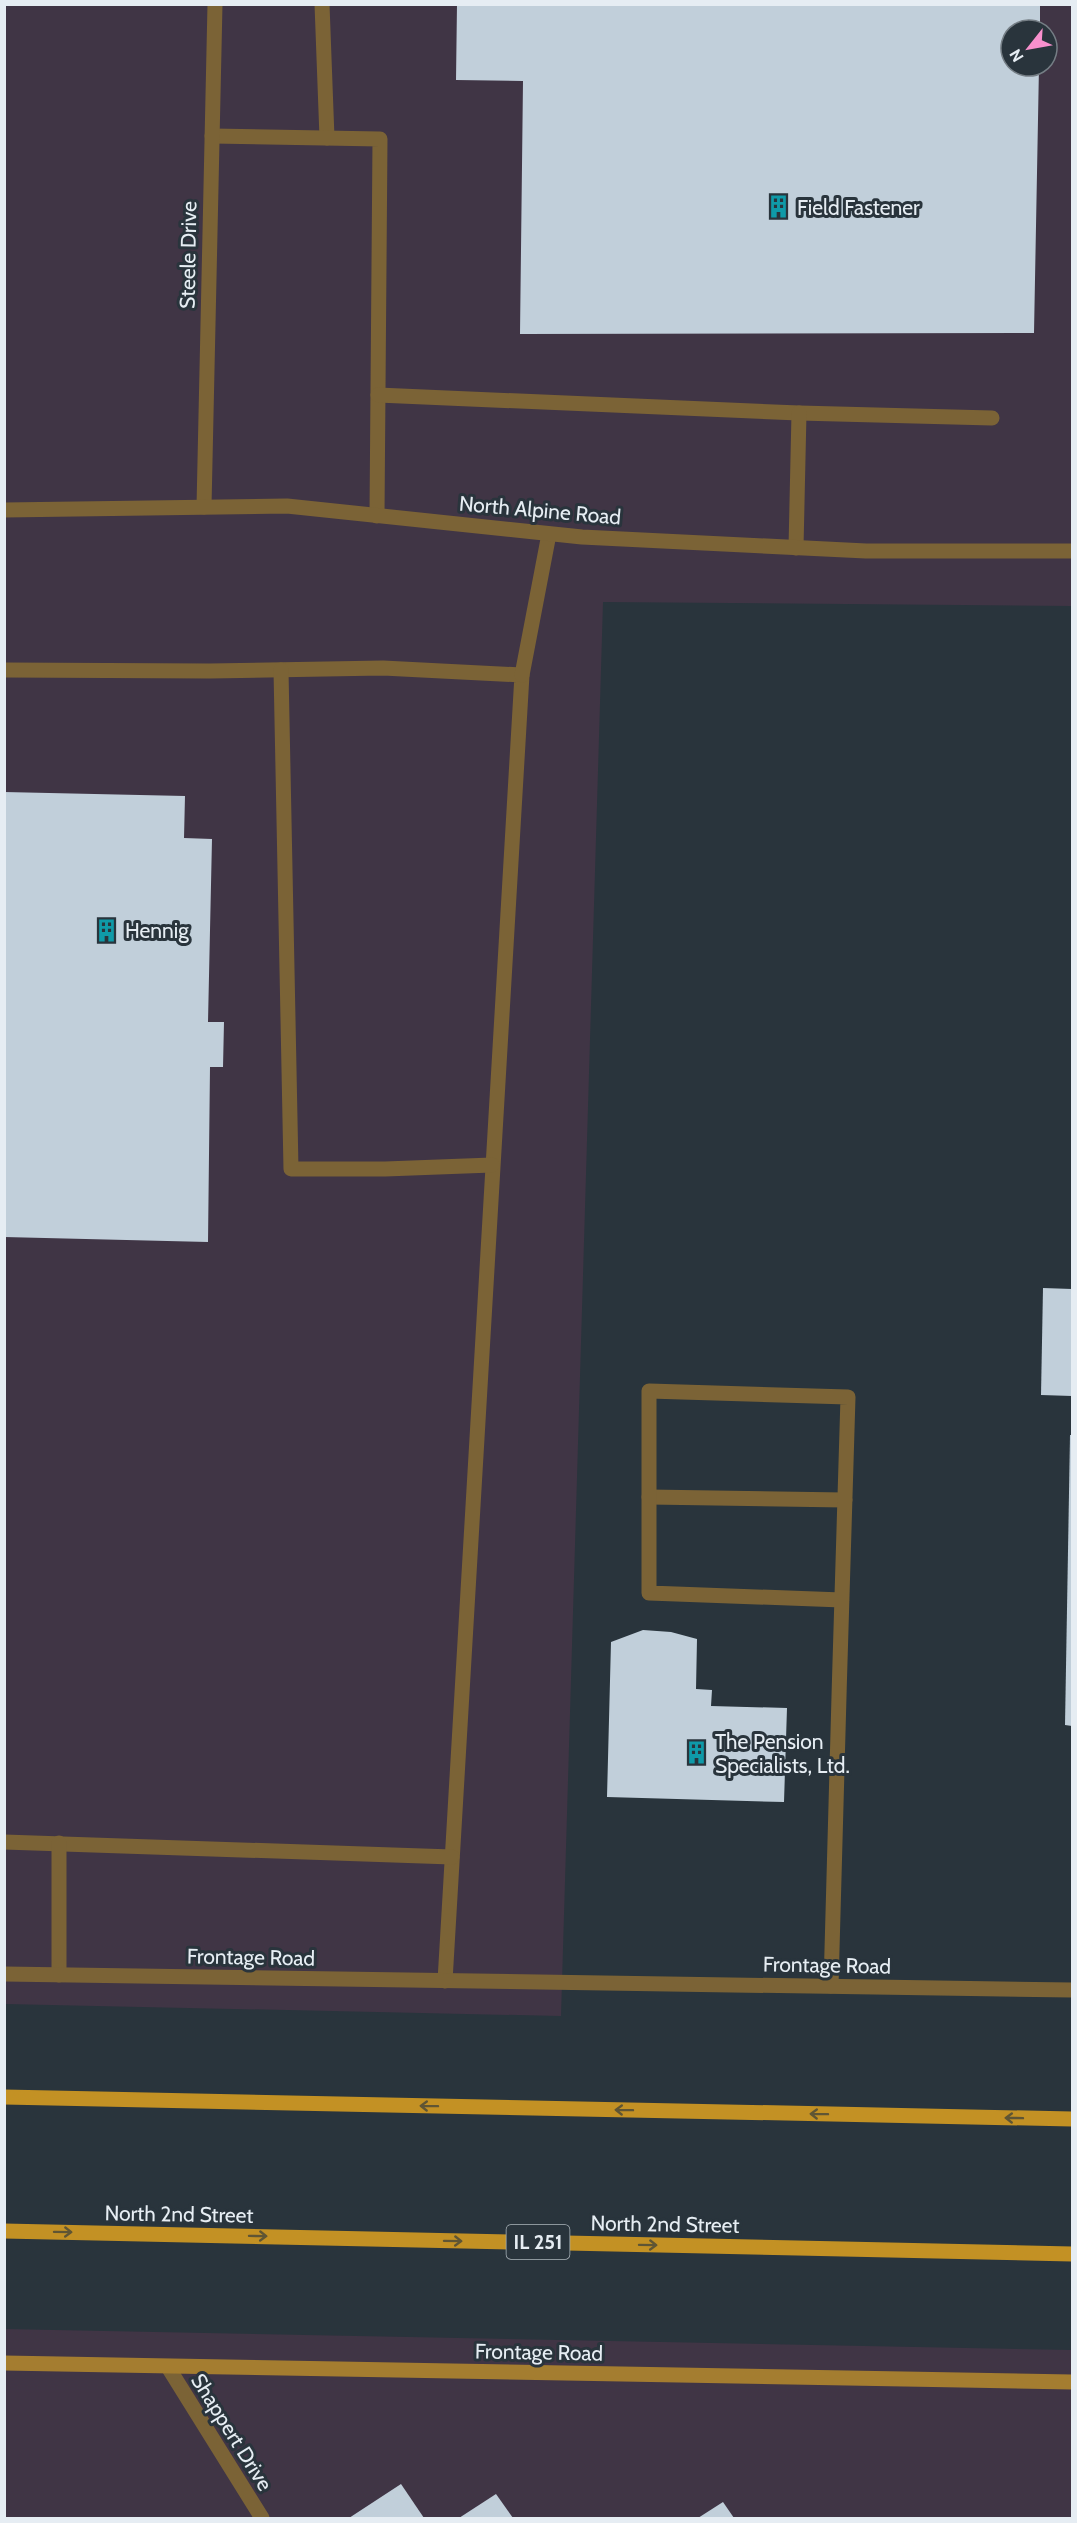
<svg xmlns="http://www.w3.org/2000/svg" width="1077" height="2523" font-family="Cabin,sans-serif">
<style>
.industrial{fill:#403545;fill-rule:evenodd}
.building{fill:#c1cfda}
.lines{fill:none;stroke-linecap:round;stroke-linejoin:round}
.lane{stroke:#7b6336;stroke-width:15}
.street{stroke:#7b6336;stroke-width:15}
.secondary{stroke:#a47d30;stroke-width:15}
.primary{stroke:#c39124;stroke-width:15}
.oneway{stroke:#5f5534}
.labels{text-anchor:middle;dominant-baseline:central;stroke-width:6;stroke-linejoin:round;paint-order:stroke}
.shield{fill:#29343c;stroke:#adb6bc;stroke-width:1.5}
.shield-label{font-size:20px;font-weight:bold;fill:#e6edf3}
.poi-label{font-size:21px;fill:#e6edf3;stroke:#29343c;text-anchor:start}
.street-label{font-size:21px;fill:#e6edf3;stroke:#29343c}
</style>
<rect width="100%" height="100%" fill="#29343c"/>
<g class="industrial">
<path d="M5,5H1072V606L603,602L561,2016L5,2004ZM1011,30H1047V66H1011Z"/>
<polygon points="4,2329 1072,2350 1072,2518 5,2518"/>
</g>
<g class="building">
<polygon points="457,4 1040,4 1040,30 1011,30 1011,66 1039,66 1034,333 520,334 523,81 456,80"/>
<polygon points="4,792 185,796 184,838 212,839 208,1022 224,1022 223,1067 210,1067 208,1242 4,1237"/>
<polygon points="1043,1288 1072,1289 1072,1396 1041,1395"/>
<polygon points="1070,1435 1072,1435 1072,1726 1065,1725"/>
<polygon points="643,1630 671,1632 697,1639 696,1689 712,1690 711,1706 787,1708 784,1802 607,1797 611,1642"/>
<polygon points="401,2484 424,2518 349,2518"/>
<polygon points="496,2494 513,2518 459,2518"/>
<polygon points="723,2502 734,2518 698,2518"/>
</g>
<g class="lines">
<g class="lane">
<polyline points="322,4 327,138"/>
<polyline points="212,136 380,139 377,516"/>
<polyline points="378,395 799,413 992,418"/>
<polyline points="796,548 799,413"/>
<polyline points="4,670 210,671 383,668 522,675 445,1981"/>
<polyline points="281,670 291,1169 385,1169 492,1165"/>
<polyline points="522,675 549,534"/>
<polyline points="649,1497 845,1500"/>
<polyline points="4,1842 452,1857"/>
<polyline points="59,1975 59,1843"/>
<path d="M831,1986C836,1790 842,1593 848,1397L649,1391V1593L842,1600"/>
</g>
<g class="street">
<polyline points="204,507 215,4"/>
<polyline points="4,510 287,506 582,537 866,551 1072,551"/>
<polyline points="4,1974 1072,1990"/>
<polyline points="168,2367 262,2518"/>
</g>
<polyline class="secondary" points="4,2363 1072,2382"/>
<g class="primary">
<polyline points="4,2097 1072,2119"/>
<polyline points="4,2231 1072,2254"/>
</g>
</g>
<defs><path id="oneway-shaft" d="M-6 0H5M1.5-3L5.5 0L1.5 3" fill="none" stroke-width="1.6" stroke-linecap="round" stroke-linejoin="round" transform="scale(1.5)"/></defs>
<g class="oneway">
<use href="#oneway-shaft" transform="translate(429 2106) rotate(-179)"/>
<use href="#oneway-shaft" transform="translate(624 2110) rotate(-179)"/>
<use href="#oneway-shaft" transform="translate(819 2114) rotate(-179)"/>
<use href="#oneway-shaft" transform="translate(1014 2118) rotate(-179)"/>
<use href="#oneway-shaft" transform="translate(63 2232) rotate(1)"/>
<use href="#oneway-shaft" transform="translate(258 2236) rotate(1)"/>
<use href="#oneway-shaft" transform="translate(453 2241) rotate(1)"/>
<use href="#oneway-shaft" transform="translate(648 2245) rotate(1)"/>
</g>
<defs>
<symbol id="building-bare" viewBox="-9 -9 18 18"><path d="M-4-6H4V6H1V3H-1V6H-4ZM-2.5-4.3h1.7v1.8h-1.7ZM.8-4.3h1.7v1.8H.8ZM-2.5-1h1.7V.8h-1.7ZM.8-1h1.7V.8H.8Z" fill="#0f9aa8" stroke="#29343c" stroke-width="2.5" paint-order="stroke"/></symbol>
</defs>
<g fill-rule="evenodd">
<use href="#building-bare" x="762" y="190" width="33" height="33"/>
<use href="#building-bare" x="90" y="914" width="33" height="33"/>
<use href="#building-bare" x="680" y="1736" width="33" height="33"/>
</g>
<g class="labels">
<rect class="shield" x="506.5" y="2225" width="63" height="34" rx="4.5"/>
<g class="shield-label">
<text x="538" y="2242">IL 251</text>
</g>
<g class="poi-label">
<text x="797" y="207">Field Fastener</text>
<text x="125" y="930">Hennig</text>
<text x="715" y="1741">The Pension<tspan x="715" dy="24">Specialists, Ltd.</tspan></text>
</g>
<g class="street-label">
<text transform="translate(188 255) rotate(-89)">Steele Drive</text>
<text transform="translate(540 510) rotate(5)">North Alpine Road</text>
<text transform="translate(251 1957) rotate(1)">Frontage Road</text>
<text transform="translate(827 1965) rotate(1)">Frontage Road</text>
<text transform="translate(179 2214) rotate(1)">North 2nd Street</text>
<text transform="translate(665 2224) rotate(1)">North 2nd Street</text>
<text transform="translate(539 2352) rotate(1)">Frontage Road</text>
<text transform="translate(232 2432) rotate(58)">Shappert Drive</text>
</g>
</g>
<rect width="1077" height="2523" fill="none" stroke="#e6edf3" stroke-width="12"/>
<g transform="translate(1029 48) rotate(239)"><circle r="28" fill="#29343c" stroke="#757e85" stroke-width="1.5"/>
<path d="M0-4.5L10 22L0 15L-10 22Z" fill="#f790cd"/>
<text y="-9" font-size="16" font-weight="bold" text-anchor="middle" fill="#e6edf3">N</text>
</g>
</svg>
